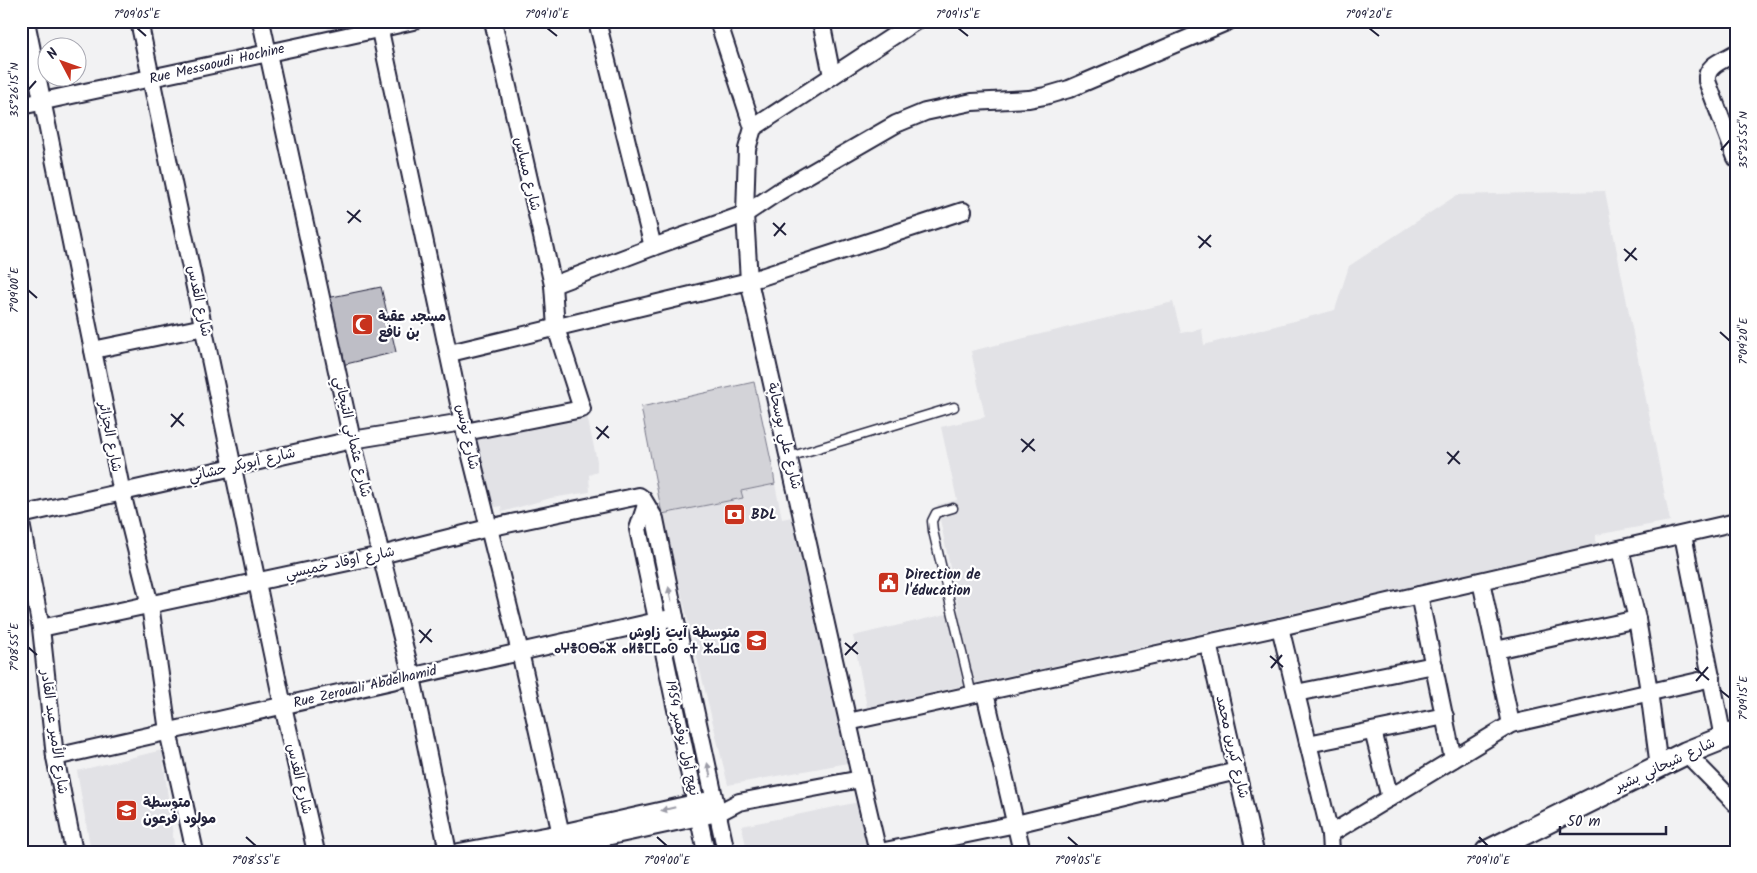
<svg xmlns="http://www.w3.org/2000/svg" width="1757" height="873" font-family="Kalam,'Playpen Sans Arabic','Noto Sans Tifinagh',sans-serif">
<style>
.built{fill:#e2e2e6}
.green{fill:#d3d3d8;stroke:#7a7a8a}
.building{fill:#bebec6;stroke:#22223b}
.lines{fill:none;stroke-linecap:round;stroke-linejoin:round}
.lane-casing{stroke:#22223b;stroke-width:11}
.street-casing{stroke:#22223b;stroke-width:20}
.secondary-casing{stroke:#22223b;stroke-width:26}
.lane{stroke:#fff;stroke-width:8}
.street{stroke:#fff;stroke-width:16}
.secondary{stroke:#fff;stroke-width:22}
.oneway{fill:#9c9ca7}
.ticks{fill:none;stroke:#22223b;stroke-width:2}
.labels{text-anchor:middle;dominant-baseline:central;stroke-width:4.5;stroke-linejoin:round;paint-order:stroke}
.street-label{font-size:14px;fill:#22223b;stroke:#fff}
.poi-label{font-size:14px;font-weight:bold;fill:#22223b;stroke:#fff;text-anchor:start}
.neatline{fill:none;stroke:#22223b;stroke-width:2}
.ticks-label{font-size:12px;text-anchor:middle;fill:#22223b}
</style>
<rect width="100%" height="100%" fill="#f2f2f3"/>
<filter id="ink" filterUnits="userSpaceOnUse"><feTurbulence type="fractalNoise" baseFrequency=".02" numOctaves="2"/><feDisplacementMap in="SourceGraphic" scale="10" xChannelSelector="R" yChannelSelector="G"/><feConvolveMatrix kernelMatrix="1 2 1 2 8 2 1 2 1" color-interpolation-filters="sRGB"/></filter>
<g filter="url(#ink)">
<g class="built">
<polygon points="1605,191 1670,521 1596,535 1596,546 867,707 853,636 959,611 937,505 957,500 941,427 985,417 971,351 1173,302 1181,333 1202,329 1204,345 1335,310 1349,266 1457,195"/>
<polygon points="587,416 597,461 597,472 589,475 590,492 551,498 502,512 501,506 491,508 477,439"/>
<polygon points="775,484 782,519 792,517 848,763 728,785 662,514 742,498 741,491"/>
<polygon points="162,750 175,852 91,852 77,771"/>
<polygon points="859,802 869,852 747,852 742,826"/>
</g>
<polygon class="green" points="754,382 773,470 775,484 741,491 743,498 662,514 641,407"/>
<polygon class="building" points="381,287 396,352 342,365 327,298"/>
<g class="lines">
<defs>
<g id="lane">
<polyline points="789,457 954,407"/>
<polyline points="953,508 936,513 932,521 933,531 972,695"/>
</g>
<g id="street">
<polyline points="26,21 122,493 150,605 168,731 195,852"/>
<polyline points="139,21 283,706 316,852"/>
<polyline points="261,21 352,440 412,677 448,852"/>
<polyline points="378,21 465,432 520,652 565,852"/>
<polyline points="597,21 653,247"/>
<polyline points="718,21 753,128 747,149 745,214 749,281 859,771 878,852"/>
<polyline points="821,21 832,76"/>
<path d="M1736,53C1724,60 1705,65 1707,81L1736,158"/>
<path d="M21,106C152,77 283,51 413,21"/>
<polyline points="753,128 916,21"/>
<polyline points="553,285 653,247 745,214 778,192 896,124 925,112 972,102 1029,99 1045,96 1069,89 1229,21"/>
<polyline points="93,350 204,327"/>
<polyline points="450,353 749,281 963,211"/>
<polyline points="465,432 582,409 556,328 553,285 493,21"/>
<polyline points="646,505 638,529 706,852"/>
<polyline points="21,515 352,440 463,422"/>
<polyline points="21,523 41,628 55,757 74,852"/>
<polyline points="1683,535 1723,738"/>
<polyline points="1620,549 1637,619 1649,691 1659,767"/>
<polyline points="1481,581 1511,724"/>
<polyline points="1419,595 1453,759"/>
<polyline points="1280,627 1330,834 1331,852"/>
<polyline points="41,628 381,555 488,528 639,496 643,499 655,519 675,617 726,852"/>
<polyline points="1208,643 1255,852"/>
<polyline points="1496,650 1637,619"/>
<polyline points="985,693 1022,852"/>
<polyline points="1296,693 1434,665"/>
<polyline points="848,722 1280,627 1736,522"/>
<polyline points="1373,731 1390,798"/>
<polyline points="1308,744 1445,716"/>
<polyline points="1686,753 1736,804"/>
<polyline points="55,757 675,617"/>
<polyline points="1330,834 1511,724 1712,678"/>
<polyline points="459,852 561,833 704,801"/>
<polyline points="536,852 718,813 739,802 861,779"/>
<polyline points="880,852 1016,824 1237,771"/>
</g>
<polyline id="secondary" points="1487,852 1686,753 1736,733"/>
</defs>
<use href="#lane" class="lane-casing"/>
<use href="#street" class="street-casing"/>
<use href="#secondary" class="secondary-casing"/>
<use href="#lane" class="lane"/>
<use href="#street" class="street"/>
<use href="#secondary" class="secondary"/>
</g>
<defs><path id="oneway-solid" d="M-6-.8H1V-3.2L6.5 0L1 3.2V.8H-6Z" transform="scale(1.25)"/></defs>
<g class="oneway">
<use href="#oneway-solid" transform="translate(670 594) rotate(-101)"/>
<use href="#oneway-solid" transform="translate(709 770) rotate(-103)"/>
<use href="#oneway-solid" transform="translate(668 809) rotate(167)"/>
</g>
</g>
<path class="ticks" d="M137,28L146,36M547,28L557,36M958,28L968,36M1369,28L1379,36M28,90L36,81M1721,150L1730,140M347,211L361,222M348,223L360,210M773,223L786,235M774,236L785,223M1198,236L1211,247M1199,248L1211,235M1624,249L1637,260M1625,261L1636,248M28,290L37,298M1720,332L1730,341M171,414L184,426M171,427L183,413M596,427L609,438M597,439L608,426M1021,439L1035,451M1022,452L1034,439M1447,452L1460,464M1448,464L1459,451M419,630L432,642M420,643L431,629M845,643L858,654M28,647L37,655M845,655L857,642M1270,656L1283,667M1271,668L1282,655M1695,668L1709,680M1696,681L1708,667M1720,690L1730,698M246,837L256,846M657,837L667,846M1068,837L1078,846M1479,837L1488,846"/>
<defs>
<symbol id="mosque-square" viewBox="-11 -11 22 22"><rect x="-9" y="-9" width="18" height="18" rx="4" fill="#c8321e" stroke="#fff"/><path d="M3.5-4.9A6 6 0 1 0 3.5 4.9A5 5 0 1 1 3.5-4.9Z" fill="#fff"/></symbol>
<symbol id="bank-square" viewBox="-11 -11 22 22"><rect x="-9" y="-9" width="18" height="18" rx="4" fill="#c8321e" stroke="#fff"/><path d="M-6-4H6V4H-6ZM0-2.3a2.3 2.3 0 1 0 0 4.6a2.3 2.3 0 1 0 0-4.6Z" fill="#fff"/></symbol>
<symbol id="civic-square" viewBox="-11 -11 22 22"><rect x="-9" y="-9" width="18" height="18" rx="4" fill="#c8321e" stroke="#fff"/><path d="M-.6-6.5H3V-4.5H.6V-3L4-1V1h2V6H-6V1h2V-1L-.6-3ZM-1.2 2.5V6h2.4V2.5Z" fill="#fff"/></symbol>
<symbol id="school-square" viewBox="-11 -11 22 22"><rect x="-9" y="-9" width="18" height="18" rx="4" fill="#c8321e" stroke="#fff"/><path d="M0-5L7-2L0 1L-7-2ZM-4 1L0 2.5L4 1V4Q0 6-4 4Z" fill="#fff"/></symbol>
</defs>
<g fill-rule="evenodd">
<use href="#mosque-square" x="350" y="312" width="25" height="25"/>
<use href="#bank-square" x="722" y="502" width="25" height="25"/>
<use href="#civic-square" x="876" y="570" width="25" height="25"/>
<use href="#school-square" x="744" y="628" width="25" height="25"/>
<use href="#school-square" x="114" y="798" width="25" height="25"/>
</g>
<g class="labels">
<g class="street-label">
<text transform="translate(217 64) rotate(-13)">Rue Messaoudi Hochine</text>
<text transform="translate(527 174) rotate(77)">شارع مساس</text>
<text transform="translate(199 301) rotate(78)">شارع القدس</text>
<text transform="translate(784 436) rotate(77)">شارع علي بوسحابة</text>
<text transform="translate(110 437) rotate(79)">شارع الجزائر</text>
<text transform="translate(352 437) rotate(77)">شارع عثماني التيجاني</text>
<text transform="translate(467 437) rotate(78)">شارع تونس</text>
<text transform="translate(242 465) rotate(-13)">شارع أبوبكر حشاني</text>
<text transform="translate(340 563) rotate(-12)">شارع اوقاد خميسي</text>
<text transform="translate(365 687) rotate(-13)">Rue Zerouali Abdelhamid</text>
<text transform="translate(54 732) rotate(82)">شارع الأمير عبد القادر</text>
<text transform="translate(682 738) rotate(78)">نهج أول نوفمبر 1954</text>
<text transform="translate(1232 747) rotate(77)">شارع كبرين محمد</text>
<text transform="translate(1665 765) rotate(-25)">شارع شيحاني بشير</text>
<text transform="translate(299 779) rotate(77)">شارع القدس</text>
</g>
<g class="poi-label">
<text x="378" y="317">مسجد عقبة<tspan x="378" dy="16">بن نافع</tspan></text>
<text x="751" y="515">BDL</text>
<text x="905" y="575">Direction de<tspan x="905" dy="16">l'éducation</tspan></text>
<text x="740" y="633" text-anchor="end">متوسطة آيت زاوش<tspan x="740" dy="16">ⴰⵖⴻⵔⴱⴰⵣ ⴰⵍⴻⵎⵎⴰⵙ ⴰⵜ ⵣⴰⵡⵛ</tspan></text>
<text x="143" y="803">متوسطة<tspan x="143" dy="16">مولود فرعون</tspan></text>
</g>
</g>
<rect width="1757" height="873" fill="none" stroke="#fff" stroke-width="55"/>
<g transform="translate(62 62) rotate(311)"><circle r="24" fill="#ffffff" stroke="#a7a7b1"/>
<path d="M0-4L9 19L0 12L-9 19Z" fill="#c8321e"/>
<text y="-8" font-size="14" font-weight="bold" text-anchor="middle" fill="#22223b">N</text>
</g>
<path d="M1560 826v8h106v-8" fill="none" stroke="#22223b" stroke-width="2.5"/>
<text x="1567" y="826" font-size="15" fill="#22223b" stroke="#ffffff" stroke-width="4" paint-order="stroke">50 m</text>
<rect x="28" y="28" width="1702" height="818" class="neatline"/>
<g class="ticks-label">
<text x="137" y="18">7°09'05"E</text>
<text x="547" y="18">7°09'10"E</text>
<text x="958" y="18">7°09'15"E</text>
<text x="1369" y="18">7°09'20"E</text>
<text transform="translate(14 90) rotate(-90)" y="4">35°26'15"N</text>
<text transform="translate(1743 140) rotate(-90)" y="4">35°25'55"N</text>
<text transform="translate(14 290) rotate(-90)" y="4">7°09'00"E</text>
<text transform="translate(1743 341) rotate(-90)" y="4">7°09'20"E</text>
<text transform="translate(14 647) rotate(-90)" y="4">7°08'55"E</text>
<text transform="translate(1743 698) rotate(-90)" y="4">7°09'15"E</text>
<text x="256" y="864">7°08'55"E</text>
<text x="667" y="864">7°09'00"E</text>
<text x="1078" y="864">7°09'05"E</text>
<text x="1488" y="864">7°09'10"E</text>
</g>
</svg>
